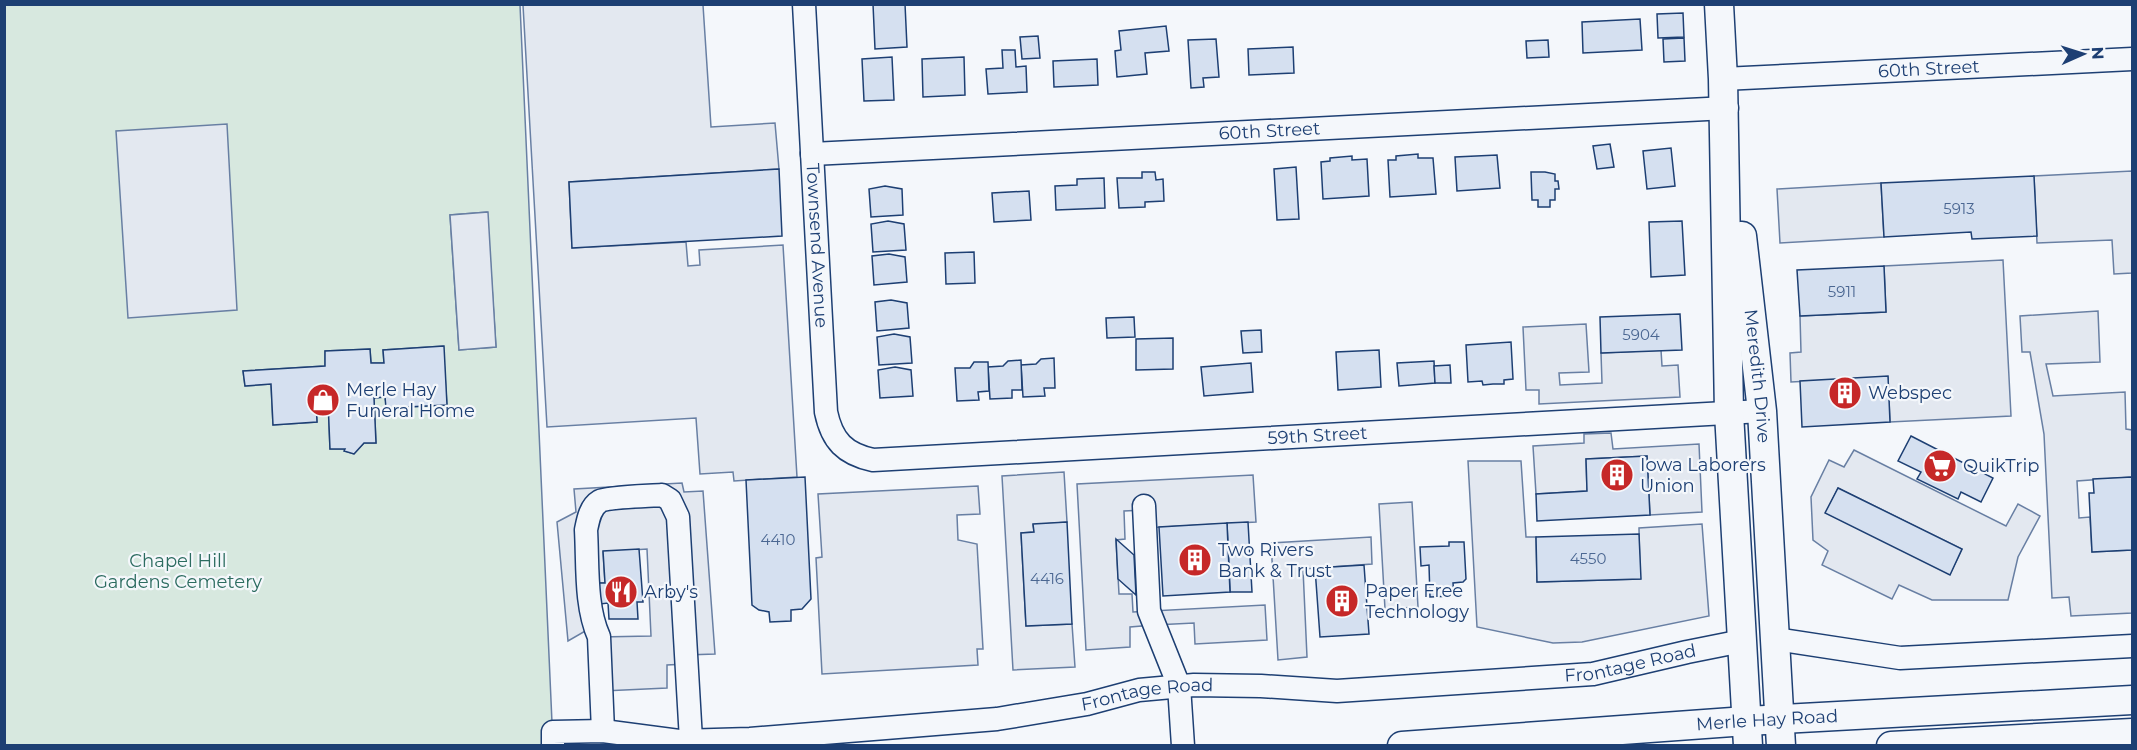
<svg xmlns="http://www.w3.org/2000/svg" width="2137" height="750" font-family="Montserrat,sans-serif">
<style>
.green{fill:#d7e8df;stroke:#687fa3;stroke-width:1.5;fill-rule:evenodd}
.parking{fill:#e3e8f0;stroke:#687fa3;stroke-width:1.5;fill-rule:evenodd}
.building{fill:#d5e0f0;stroke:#1d3f73;stroke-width:1.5}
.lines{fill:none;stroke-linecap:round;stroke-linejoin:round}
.minor-casing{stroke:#1d3f73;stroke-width:25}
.major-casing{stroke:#1d3f73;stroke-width:31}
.minor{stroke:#f4f7fb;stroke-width:22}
.major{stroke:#f4f7fb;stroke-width:28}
.labels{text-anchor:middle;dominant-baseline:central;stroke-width:4.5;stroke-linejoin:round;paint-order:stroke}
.number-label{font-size:15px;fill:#4b6792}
.street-label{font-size:18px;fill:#1d3f73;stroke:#f4f7fb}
.poi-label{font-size:18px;fill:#1d3f73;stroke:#f4f7fb;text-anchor:start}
.park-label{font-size:18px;fill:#2c6c60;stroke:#f4f7fb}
</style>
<rect width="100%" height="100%" fill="#f4f7fb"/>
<path class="green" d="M4,5H520L553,745H5ZM487,212L496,347L459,350L450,215ZM443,346L447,405L387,408L385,397L374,398L376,443H364L354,454L345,451V449H330L328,401L316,402L317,422L273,425L271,384L245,386L243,371L325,366V351L370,349L371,363H384L383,350Z"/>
<g class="parking">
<polygon points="523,5 703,5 711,127 775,123 779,169 569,182 572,248 686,242 688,266 700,265 699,250 783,245 797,477 734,481 733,472 700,474 696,418 547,427"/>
<polygon points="227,124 237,310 128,318 116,131"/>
<polygon points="2132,171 2132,273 2114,274 2112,240 2037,243 2034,176"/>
<polygon points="1881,183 1884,237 1780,243 1777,189"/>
<polygon points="488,212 496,347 459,350 450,215"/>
<polygon points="2003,260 2011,416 1890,422 1888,377 1791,382 1790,353 1801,352 1800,316 1886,312 1884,266"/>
<polygon points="2098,311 2100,362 2046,364 2053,396 2125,392 2126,429 2132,430 2132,477 2077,481 2079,518 2090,517 2092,552 2132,550 2132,613 2071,616 2069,597 2052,598 2044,434 2030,352 2022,352 2020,316"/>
<polygon points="1586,324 1589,372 1559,373 1560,385 1602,383 1601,353 1661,350 1662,366 1678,365 1680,397 1539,404 1539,390 1526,390 1523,327"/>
<polygon points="1611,433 1613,449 1699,444 1702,512 1650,515 1647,456 1586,459 1587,491 1536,494 1533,446 1584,443 1584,434"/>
<path d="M1854,450L2006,526L2018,504L2040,516L2018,557L2008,600H1932L1899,585L1892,599L1822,565L1828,551L1813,540L1811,497L1829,460L1844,467ZM1838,488L1962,549L1950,574L1826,513Z"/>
<polygon points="1468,461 1521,461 1526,537 1536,537 1537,582 1640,579 1639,528 1702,524 1709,616 1582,642 1553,643 1477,627"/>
<polygon points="1064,472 1067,522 1033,525 1034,532 1021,533 1026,626 1072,624 1075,667 1013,670 1002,476"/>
<polygon points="1253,475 1256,522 1145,528 1144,510 1124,511 1125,539 1116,540 1119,594 1132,594 1133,612 1265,605 1267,640 1195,644 1194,623 1154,625 1130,627 1130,647 1086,650 1077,484"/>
<polygon points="682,483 684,492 703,491 715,654 686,655 686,664 667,665 667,688 603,691 599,637 651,636 647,549 603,552 605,583 599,583 594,626 568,641 557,522 576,512 574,489"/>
<polygon points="978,486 980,514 957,515 958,540 977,544 983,649 977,649 978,665 822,674 816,558 822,557 818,494"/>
<polygon points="1412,502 1418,607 1385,609 1379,504"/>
<polygon points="1371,537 1372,564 1303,569 1307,657 1278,660 1271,543"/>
</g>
<g class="building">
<polygon points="873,4 905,4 907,47 875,49"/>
<polygon points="1683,13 1684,37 1658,38 1657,14"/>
<polygon points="1640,19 1642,50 1583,53 1582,22"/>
<polygon points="1166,26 1169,51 1145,53 1147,74 1117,77 1115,51 1121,50 1119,31"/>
<polygon points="1038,36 1040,58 1022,59 1020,37"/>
<polygon points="1684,38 1685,61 1664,62 1663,39"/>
<polygon points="1216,39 1219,77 1203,78 1204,87 1191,88 1188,40"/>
<polygon points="1548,40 1549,57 1527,58 1526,41"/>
<polygon points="1293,47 1294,73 1249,75 1248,49"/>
<polygon points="1002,50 1015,50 1016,67 1026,66 1027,92 988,94 986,69 1003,68"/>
<polygon points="892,57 894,100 864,101 862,59"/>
<polygon points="964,57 965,95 923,97 922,59"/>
<polygon points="1097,59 1098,85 1054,87 1053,61"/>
<polygon points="1610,144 1614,167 1597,169 1593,146"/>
<polygon points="1671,148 1675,186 1647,189 1643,151"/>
<polygon points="1418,154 1418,158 1433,158 1436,194 1390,197 1388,160 1396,160 1396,156"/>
<polygon points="1497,155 1500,188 1457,191 1455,157"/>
<polygon points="1352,156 1352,160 1367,159 1369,196 1323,199 1321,162 1330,161 1330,158"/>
<polygon points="1296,167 1299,219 1277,220 1274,169"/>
<polygon points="779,169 782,236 572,248 569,182"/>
<polygon points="1142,172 1155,172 1156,180 1163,179 1164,201 1145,202 1145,207 1119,208 1117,178 1142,178"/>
<polygon points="1531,172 1545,172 1555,174 1555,181 1558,181 1559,189 1555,189 1555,200 1550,200 1550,207 1538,207 1538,200 1532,200"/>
<polygon points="2034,176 2037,236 1972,239 1971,232 1884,237 1881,183"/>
<polygon points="1104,178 1105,208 1056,210 1055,186 1077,185 1077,179"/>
<polygon points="885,186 902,189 903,215 871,217 869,189"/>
<polygon points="1029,191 1031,220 994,222 992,193"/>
<polygon points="888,221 904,224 906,250 873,252 871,224"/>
<polygon points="1682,221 1685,275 1651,277 1649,222"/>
<polygon points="974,252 975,283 946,284 945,253"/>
<polygon points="889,254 905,257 907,282 874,285 872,256"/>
<polygon points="1884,266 1886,312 1800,316 1797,270"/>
<polygon points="891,300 907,303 909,328 877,331 875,302"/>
<polygon points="1680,314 1682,350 1601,353 1600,317"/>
<polygon points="1134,317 1135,337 1107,338 1106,318"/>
<polygon points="1261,330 1262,352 1243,353 1241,331"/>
<polygon points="894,334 910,337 912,363 879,365 877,337"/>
<polygon points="1173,338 1173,369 1136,370 1136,339"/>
<polygon points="1511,342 1513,379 1504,380 1504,384 1493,384 1483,385 1482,381 1468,382 1466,345"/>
<polygon points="444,346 447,405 386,408 385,397 374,398 376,443 364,443 354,454 344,451 345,449 330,449 328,401 316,402 317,422 273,425 271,384 245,386 243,371 325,366 325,351 370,349 371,363 384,363 383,350"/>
<polygon points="1379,350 1381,387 1338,390 1336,352"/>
<polygon points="1054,358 1055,388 1044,388 1045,396 1023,397 1021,365 1036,364 1041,359"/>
<polygon points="1021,360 1022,390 1012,390 1012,398 990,399 988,367 1003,366 1008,361"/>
<polygon points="1434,361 1435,383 1399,386 1397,363"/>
<polygon points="974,362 988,362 989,391 978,392 979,400 957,401 955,368 970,368"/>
<polygon points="1251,363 1253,392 1204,396 1201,367"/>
<polygon points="1450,365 1451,383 1435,383 1434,366"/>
<polygon points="895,367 911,370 913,396 880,398 878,370"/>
<polygon points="1888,376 1890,422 1802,427 1800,381"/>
<polygon points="1911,436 1993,478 1981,502 1961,492 1958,499 1917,479 1921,472 1898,461"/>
<polygon points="1647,456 1650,515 1537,521 1536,494 1587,491 1586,459"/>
<polygon points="805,477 811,599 802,609 791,610 791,621 770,622 769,612 759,610 752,605 746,480"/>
<polygon points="2132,477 2132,550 2092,552 2089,493 2094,493 2093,479"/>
<polygon points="1838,488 1962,549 1950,575 1825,513"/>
<polygon points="1067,522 1072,624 1026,626 1021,533 1034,532 1033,524"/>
<polygon points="1248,522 1252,592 1230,592 1227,523"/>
<polygon points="1227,523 1230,592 1163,596 1159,527"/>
<polygon points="1639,534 1641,579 1537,582 1536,537"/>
<polygon points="1116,539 1134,555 1136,595 1118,579"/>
<polygon points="1449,542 1464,542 1466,579 1463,582 1453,583 1454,596 1430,597 1429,565 1421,566 1420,547 1449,546"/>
<polygon points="639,549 643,602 637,602 638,619 609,619 608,603 600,604 599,583 605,583 603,551"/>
<polygon points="1364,565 1369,634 1320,637 1315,568"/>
</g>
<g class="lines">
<defs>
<g id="minor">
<path id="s1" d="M804,4L826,412C832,441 845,454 873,460L1762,411"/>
<path id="s2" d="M1723,79L2132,59"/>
<path id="s3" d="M812,154L1727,108"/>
<polyline points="1144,506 1149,611 1179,686 1183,746"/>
<polyline points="1775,639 1900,658 2132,646"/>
<path d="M603,731L599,637C585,606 588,565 586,530C588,520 590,507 600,501C608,497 651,496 662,495L670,500L678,517L691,740"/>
<path id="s4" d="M553,746V732L603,731L679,741L750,739L997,719L1087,704L1139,690L1194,685L1261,686L1337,691L1593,674L1687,652L1742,641"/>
</g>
<g id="major">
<polyline points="1719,4 1723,79 1729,413 1748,746"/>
<path id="s5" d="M1742,236L1762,411L1781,746"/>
<path id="s6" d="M1402,746L1746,721L2132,700"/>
<polyline points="1891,746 2132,733"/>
</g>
</defs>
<use href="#minor" class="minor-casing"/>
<use href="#major" class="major-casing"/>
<use href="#minor" class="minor"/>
<use href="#major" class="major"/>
</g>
<defs>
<symbol id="building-disc" viewBox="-11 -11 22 22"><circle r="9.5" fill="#c62828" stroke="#f4f7fb"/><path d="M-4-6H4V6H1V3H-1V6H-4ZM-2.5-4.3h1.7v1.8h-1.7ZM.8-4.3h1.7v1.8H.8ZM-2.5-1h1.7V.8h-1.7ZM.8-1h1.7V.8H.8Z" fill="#fff"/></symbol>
<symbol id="shop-disc" viewBox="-11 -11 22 22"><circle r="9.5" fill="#c62828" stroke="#f4f7fb"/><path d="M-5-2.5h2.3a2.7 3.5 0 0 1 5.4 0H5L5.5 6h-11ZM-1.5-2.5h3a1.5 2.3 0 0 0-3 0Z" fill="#fff"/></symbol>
<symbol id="supermarket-disc" viewBox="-11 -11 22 22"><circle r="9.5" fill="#c62828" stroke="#f4f7fb"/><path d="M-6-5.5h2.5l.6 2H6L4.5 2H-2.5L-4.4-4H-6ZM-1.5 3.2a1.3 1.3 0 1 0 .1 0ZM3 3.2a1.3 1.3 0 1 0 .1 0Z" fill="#fff"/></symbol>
<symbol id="restaurant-disc" viewBox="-11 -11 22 22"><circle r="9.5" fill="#c62828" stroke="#f4f7fb"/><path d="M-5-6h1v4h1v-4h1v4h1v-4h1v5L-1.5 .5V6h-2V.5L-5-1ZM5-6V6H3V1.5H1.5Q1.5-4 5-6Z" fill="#fff"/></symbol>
</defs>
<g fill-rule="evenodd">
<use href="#building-disc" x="1826" y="374" width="38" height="38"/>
<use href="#shop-disc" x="304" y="381" width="38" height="38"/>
<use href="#supermarket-disc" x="1921" y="447" width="38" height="38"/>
<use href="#building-disc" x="1598" y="456" width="38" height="38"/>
<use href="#building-disc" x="1176" y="541" width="38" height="38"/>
<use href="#restaurant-disc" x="602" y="573" width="38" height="38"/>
<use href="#building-disc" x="1323" y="582" width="38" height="38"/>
</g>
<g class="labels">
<g class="number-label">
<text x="1959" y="208">5913</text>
<text x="1842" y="291">5911</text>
<text x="1641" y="334">5904</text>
<text x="778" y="539">4410</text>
<text x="1588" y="558">4550</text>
<text x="1047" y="578">4416</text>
</g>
<g class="street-label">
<text stroke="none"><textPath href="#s2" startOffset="206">60th Street</textPath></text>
<text stroke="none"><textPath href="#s3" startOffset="458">60th Street</textPath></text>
<text stroke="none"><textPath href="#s1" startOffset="242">Townsend Avenue</textPath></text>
<text stroke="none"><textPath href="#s5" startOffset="141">Meredith Drive</textPath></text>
<text stroke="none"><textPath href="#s1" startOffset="926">59th Street</textPath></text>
<text stroke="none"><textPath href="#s4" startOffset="1098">Frontage Road</textPath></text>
<text stroke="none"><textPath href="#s4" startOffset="612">Frontage Road</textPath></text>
<text stroke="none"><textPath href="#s6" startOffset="366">Merle Hay Road</textPath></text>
</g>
<g class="poi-label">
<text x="346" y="390">Merle Hay<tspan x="346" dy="21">Funeral Home</tspan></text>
<text x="1868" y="393">Webspec</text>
<text x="1640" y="465">Iowa Laborers<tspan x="1640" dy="21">Union</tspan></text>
<text x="1963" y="466">QuikTrip</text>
<text x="1218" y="550">Two Rivers<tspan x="1218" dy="21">Bank &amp; Trust</tspan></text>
<text x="1365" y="591">Paper Free<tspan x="1365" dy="21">Technology</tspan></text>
<text x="644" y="592">Arby's</text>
</g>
<g class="park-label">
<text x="178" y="561">Chapel Hill<tspan x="178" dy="21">Gardens Cemetery</tspan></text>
</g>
</g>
<rect width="2137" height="750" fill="none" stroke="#1d3f73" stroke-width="12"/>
<g transform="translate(2083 54) rotate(87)" stroke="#f4f7fb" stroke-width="4.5" paint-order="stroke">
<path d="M0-4.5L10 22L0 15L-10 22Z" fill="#1d3f73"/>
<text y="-9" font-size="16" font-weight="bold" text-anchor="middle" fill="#1d3f73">N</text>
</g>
</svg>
